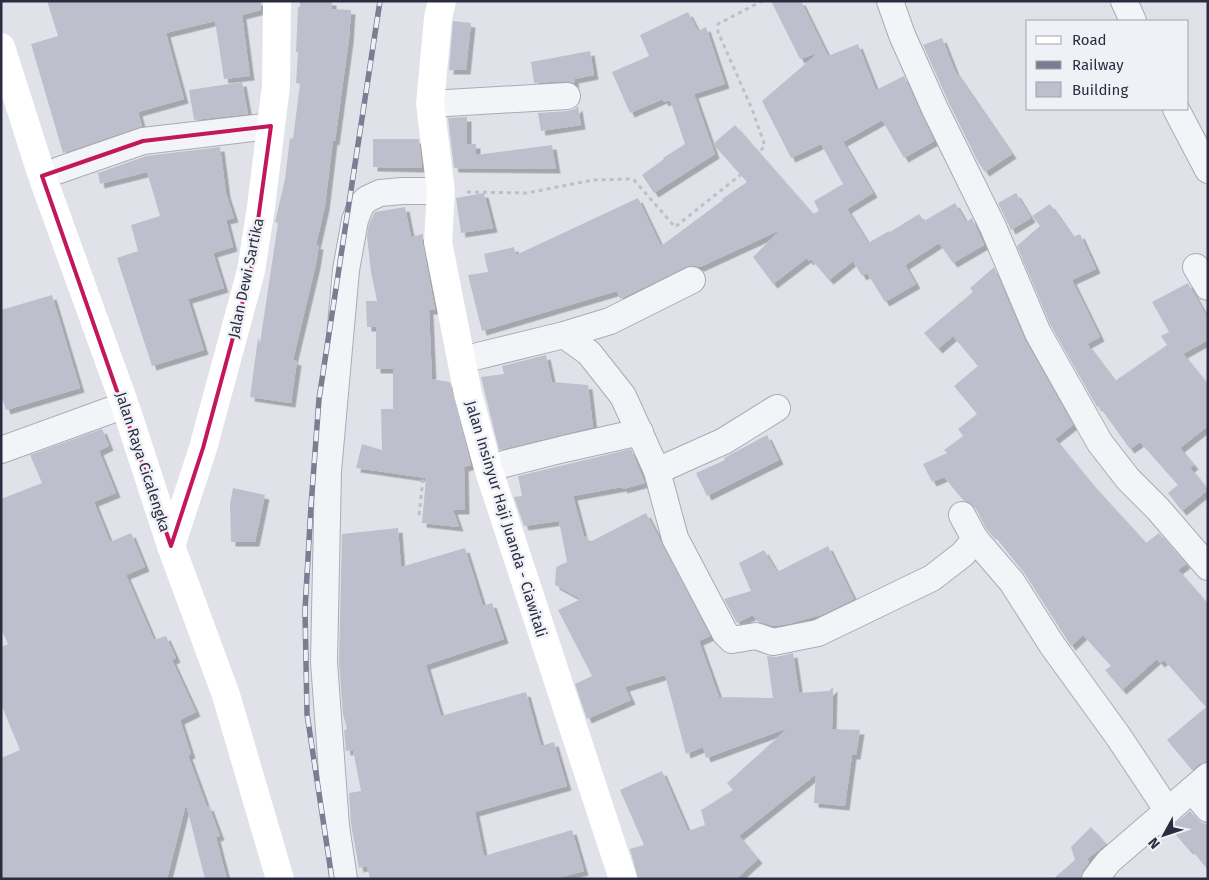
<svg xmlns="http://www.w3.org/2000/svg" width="1209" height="880" font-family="'Fira Sans',sans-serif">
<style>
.building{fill:#bebfcc;filter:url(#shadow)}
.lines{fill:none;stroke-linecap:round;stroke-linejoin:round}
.street-casing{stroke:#aaabb6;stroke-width:28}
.path{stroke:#bfc0c7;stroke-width:3;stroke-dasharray:4 4;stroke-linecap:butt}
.street{stroke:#f3f4f7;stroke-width:26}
.secondary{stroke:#fff;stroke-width:28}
.rail-casing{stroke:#7b7d92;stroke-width:5.5}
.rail{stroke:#f0f1f7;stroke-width:4;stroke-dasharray:11;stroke-linecap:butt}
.marked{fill:none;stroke:#c2185b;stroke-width:4;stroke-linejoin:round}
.labels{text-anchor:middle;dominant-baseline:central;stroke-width:5;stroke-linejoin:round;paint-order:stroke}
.street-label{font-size:15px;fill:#2a2c40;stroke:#f0f1f7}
</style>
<defs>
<filter id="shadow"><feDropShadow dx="4.5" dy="4.5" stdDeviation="0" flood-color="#0004"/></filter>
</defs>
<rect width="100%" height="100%" fill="#e1e2e9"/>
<g class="building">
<polygon points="47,1 261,1 261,10 242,15 250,76 224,79 215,21 166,33 184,99 138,112 142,126 63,153 31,44 58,36"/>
<polygon points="300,1 332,1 332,9 351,10 349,39 335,141 333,140 325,206 316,245 319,245 316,264 293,360 297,361 291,403 250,397 258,338 260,343 278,223 275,222 285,179 290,138 293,139 300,84 296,83 298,52 296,52 298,7 300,7"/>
<polygon points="771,1 801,1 828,56 858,44 876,90 904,76 934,141 904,158 882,120 843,142 873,193 847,209 868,243 889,231 890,232 919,214 924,221 955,203 966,222 972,218 984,245 953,263 939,243 905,265 916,284 885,302 867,273 862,276 853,261 829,280 811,259 809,261 807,258 773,284 753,257 780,230 700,267 692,265 685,267 620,299 617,291 482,331 468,275 488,272 484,254 514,247 516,255 638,198 661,246 723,200 722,199 747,182 713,144 735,125 813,214 819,211 814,201 843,184 821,144 791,158 762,101 818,53 800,59"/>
<polygon points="688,12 698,31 706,27 725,84 694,94 715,154 654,193 642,175 664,159 663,158 685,144 670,100 664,102 663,99 630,113 612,72 649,56 640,35"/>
<polygon points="453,21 471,23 466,70 449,70"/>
<polygon points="942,38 955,71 1012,154 985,172 978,162 949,103 923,45"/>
<polygon points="590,51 594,75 574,79 575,83 566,81 534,83 531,62"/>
<polygon points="242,82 248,114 194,120 189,90"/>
<polygon points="578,106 581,125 541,131 538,113 568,111 575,109"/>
<polygon points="467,117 467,144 476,144 476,155 552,145 556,169 454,168 448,118"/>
<polygon points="373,139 419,139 422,168 373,167"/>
<polygon points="220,147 226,193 234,218 226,220 233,247 213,253 224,288 188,299 204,350 152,366 117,258 138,251 131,225 160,216 147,172 100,184 98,173 146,156"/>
<polygon points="484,193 493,228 461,233 456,198"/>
<polygon points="1016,193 1031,218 1011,230 998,203"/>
<polygon points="1050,204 1073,237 1080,234 1096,269 1072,280 1100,337 1087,344 1115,381 1167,345 1161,336 1169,332 1152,302 1188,283 1208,319 1208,340 1183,354 1208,385 1208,426 1180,448 1194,465 1190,468 1208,490 1182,511 1168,493 1178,485 1140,442 1130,449 1099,406 1097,407 1051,326 1017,246 1040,226 1032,216"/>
<polygon points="405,207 411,237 423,234 423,245 435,310 429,310 432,379 450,382 471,465 464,467 465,510 453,510 459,527 422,523 426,478 356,468 362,444 382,450 381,409 393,409 393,369 376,369 376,327 367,327 366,301 377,301 371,272 367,236 369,224 375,212"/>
<polygon points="994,267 1025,340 1073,425 1055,439 1091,483 1146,543 1159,533 1186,564 1178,570 1208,604 1208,761 1199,764 1192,770 1167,740 1206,707 1164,660 1160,663 1157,659 1122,690 1105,670 1111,666 1083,635 1071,646 1025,574 993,534 992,535 987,530 975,507 970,503 964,501 944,477 932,482 923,464 947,453 944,450 963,436 958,429 977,414 954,386 978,366 953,336 938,349 924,333 973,292 970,288"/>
<polygon points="52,295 80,388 6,410 1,394 1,310"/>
<polygon points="546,355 552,382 588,385 593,427 499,450 481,377 504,374 502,366"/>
<polygon points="102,429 109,446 99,451 116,493 94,502 110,542 131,533 145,567 126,575 154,640 166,636 176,658 172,660 196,712 180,720 191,754 188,755 207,807 209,806 220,836 216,837 227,879 205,879 186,804 167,879 1,879 1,758 20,750 1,704 1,647 8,644 1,629 1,499 42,483 30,455"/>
<polygon points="767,435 779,460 707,496 696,473 725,460 724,458"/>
<polygon points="631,449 645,483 623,489 622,487 573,496 584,537 587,536 588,543 646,513 710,636 699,641 719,697 773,698 767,656 776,657 793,653 799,693 829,691 833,687 832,729 860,730 856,755 852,755 845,806 814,803 816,774 739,836 758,859 736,879 638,879 630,849 644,845 620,790 662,771 688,831 705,825 701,810 733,790 727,783 788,728 706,758 703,747 686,754 665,675 625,687 631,700 587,719 575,684 592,676 558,610 581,599 555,585 556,567 567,562 559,521 524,526 514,497 522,496 518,476"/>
<polygon points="233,488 265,495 255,542 231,542 230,504"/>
<polygon points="398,528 401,567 465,548 483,606 492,603 504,639 426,665 441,716 526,692 541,746 554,742 567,786 475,812 484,856 572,830 584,871 554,879 370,879 367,866 359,868 351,824 349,793 361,791 353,750 346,751 344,730 347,729 343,714 339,662 342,534"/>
<polygon points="828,546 854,599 821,615 788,624 774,626 757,621 753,615 737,623 724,599 751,591 739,563 764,550 777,572"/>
<polygon points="1190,811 1197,819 1202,823 1208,824 1208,870 1191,849 1189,850 1170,828"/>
<polygon points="1091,827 1106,844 1087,859 1089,862 1083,870 1080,879 1053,879 1075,860 1071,847"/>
</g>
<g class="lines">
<defs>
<g id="street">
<polyline points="890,1 902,35 935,109 993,227 1038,333 1100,443 1128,479 1158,509 1208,567"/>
<polyline points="1124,1 1133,21"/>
<polyline points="430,104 567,96"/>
<polyline points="1176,109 1208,170"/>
<polyline points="42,176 143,141 271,126"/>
<polyline points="1196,267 1208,287"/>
<polyline points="564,335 589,353 623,396 657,471 675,538 725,633 732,640 756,636 773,642 818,633 932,578 963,554 975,539"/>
<polyline points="462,360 564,335 610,321 692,280"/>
<polyline points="1,450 125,405"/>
<polyline points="488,468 564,449 640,432"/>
<polyline points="657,471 724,441 777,408"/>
<polyline points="962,515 975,539 1012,582 1052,645 1118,736 1168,811"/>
<polyline points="1192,790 1208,809"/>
<polyline points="344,879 336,826 324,662 328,471 346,270 355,220 361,205 367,199 380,193 402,191 441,191"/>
<polyline points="1095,879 1109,861 1208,776"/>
</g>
</defs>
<use href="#street" class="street-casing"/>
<g class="path">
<polyline points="467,192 527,193 593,180 630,179 634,180 675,227 744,172 760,164 758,153 765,146 752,109 718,32 718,24 762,1"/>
<polyline points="419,515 432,399 435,388 440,384"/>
</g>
<use href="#street" class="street"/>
<g class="secondary">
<polyline points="442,1 438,18 430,104 441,191 438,242 468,394 488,468 623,879"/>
<polyline points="1,47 42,176 125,405 171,546 226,695 280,879"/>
<polyline points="171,546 203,448 251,271 261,207 276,86 277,1"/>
</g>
<defs>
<polyline id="rail" points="332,879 307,714 305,610 311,506 319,399 380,1"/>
</defs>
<use href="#rail" class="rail-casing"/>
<use href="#rail" class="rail"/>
</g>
<path class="marked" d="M271,126L251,271L203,448L171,546L42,176L143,141Z"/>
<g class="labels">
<g class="street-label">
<text transform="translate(246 278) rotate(-78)">Jalan Dewi Sartika</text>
<text transform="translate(143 462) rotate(72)">Jalan Raya Cicalengka</text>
<text transform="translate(506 519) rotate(73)">Jalan Insinyur Haji Juanda - Ciawitali</text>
</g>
</g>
<rect width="1209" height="880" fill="none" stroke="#2a2c40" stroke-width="5"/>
<rect x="1026" y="20" width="162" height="90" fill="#f0f1f7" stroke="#a1a2ae"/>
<rect x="1036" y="36" width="25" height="8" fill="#ffffff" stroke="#a1a2ae"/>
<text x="1072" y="45" font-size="15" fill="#2a2c40">Road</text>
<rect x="1036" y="61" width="25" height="8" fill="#7b7d92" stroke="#a1a2ae"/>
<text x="1072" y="70" font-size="15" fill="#2a2c40">Railway</text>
<rect x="1036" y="82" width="25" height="15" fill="#bebfcc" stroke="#a1a2ae"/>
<text x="1072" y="95" font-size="15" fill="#2a2c40">Building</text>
<g transform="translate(1164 835) rotate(230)" stroke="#f0f1f7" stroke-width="4" paint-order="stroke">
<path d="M0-4L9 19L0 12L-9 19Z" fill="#2a2c40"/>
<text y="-8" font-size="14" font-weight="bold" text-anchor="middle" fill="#2a2c40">N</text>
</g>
</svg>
